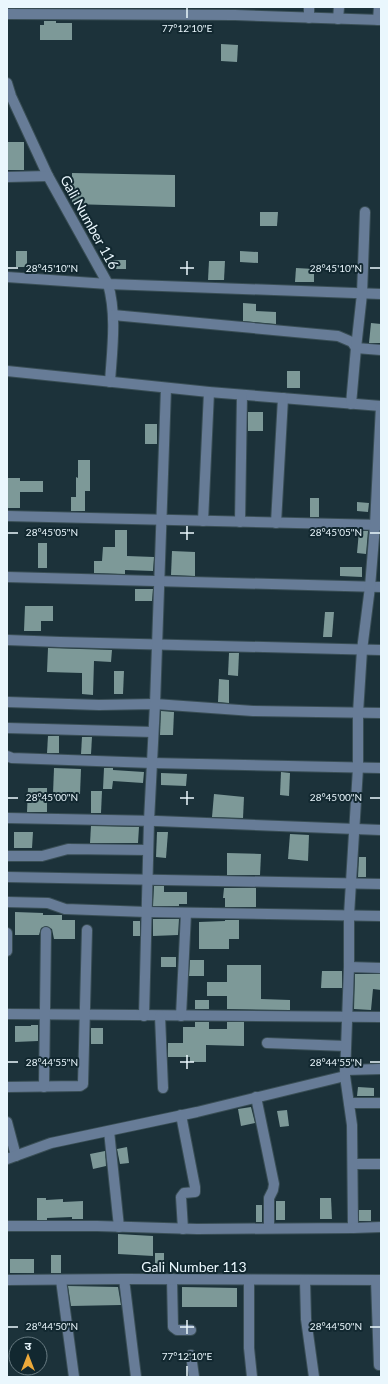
<svg xmlns="http://www.w3.org/2000/svg" width="388" height="1384" font-family="Lato,'Noto Sans Devanagari',sans-serif">
<style>
.building{fill:#7d9998}
.lines{fill:none;stroke-linecap:round;stroke-linejoin:round}
.minor-casing{stroke:#394e55;stroke-width:12}
.minor{stroke:#677c97;stroke-width:10}
.ticks{fill:none;stroke:#eaf7fd;stroke-width:1.5}
.labels{text-anchor:middle;dominant-baseline:central;stroke-width:4;stroke-linejoin:round;paint-order:stroke}
.street-label{font-size:14px;fill:#eaf7fd;stroke:#122830}
.ticks-label{font-size:10px;text-anchor:middle;fill:#eaf7fd;stroke:#122830;stroke-width:4;stroke-linejoin:round;paint-order:stroke}
</style>
<rect width="100%" height="100%" fill="#1c323a"/>
<g class="building">
<polygon points="44,21 56,21 56,23 72,23 72,40 40,40 40,25 44,25"/>
<polygon points="221,44 238,45 237,62 221,61"/>
<rect x="7" y="142" width="17" height="28"/>
<polygon points="72,173 175,175 175,207 72,204"/>
<polygon points="260,212 278,212 277,226 260,226"/>
<rect x="16" y="251" width="11" height="16"/>
<polygon points="240,251 258,252 258,263 240,262"/>
<rect x="109" y="260" width="17" height="9"/>
<polygon points="209,261 225,261 224,280 208,280"/>
<polygon points="296,268 314,269 314,282 295,282"/>
<polygon points="243,303 256,304 256,311 276,312 276,324 243,321"/>
<polygon points="371,323 381,324 381,343 369,343"/>
<rect x="287" y="371" width="13" height="17"/>
<rect x="248" y="412" width="15" height="19"/>
<rect x="145" y="424" width="12" height="20"/>
<polygon points="78,460 90,460 90,491 85,491 85,511 71,511 71,497 76,497 76,477 78,478"/>
<polygon points="7,478 20,478 20,481 43,481 43,492 20,492 20,508 7,508"/>
<rect x="310" y="498" width="9" height="19"/>
<polygon points="357,502 369,503 368,512 357,511"/>
<polygon points="115,530 127,530 127,556 154,557 153,571 125,570 125,574 94,573 94,561 102,561 103,547 115,547"/>
<polygon points="359,531 368,531 366,554 357,553"/>
<rect x="38" y="543" width="9" height="25"/>
<polygon points="172,551 195,552 195,576 171,575"/>
<polygon points="340,567 362,567 362,577 340,576"/>
<polygon points="135,589 153,589 152,601 135,601"/>
<polygon points="25,606 53,606 53,621 41,621 41,631 24,631"/>
<polygon points="325,612 334,612 332,637 323,637"/>
<polygon points="48,648 112,650 111,662 94,661 93,695 82,694 82,673 47,672"/>
<polygon points="229,653 239,653 238,676 228,675"/>
<polygon points="114,671 124,671 123,694 114,694"/>
<polygon points="219,679 229,680 229,703 218,702"/>
<polygon points="161,711 174,712 173,735 160,735"/>
<polygon points="48,736 59,736 59,753 47,753"/>
<polygon points="82,737 92,737 91,754 81,754"/>
<polygon points="54,768 81,769 80,794 53,794"/>
<polygon points="104,768 113,768 113,770 144,772 143,783 113,781 112,789 103,789"/>
<polygon points="281,772 290,773 289,796 280,795"/>
<polygon points="161,773 187,774 186,786 161,785"/>
<polygon points="28,788 47,788 47,812 27,812"/>
<polygon points="91,791 102,791 101,813 91,813"/>
<polygon points="214,794 244,797 243,818 212,817"/>
<polygon points="91,826 139,827 138,843 90,843"/>
<polygon points="14,832 33,832 32,848 14,848"/>
<polygon points="157,832 168,832 166,858 156,857"/>
<polygon points="290,834 309,835 308,861 288,859"/>
<polygon points="227,853 261,854 260,875 227,875"/>
<polygon points="359,857 366,857 366,877 358,877"/>
<polygon points="154,886 164,886 164,892 187,892 187,904 179,904 179,906 153,906"/>
<polygon points="224,888 256,888 256,907 225,907 225,898 223,898"/>
<polygon points="15,912 43,913 43,915 62,915 62,920 75,920 75,939 54,939 52,929 46,926 41,928 39,935 15,935"/>
<polygon points="153,919 179,919 178,935 153,936"/>
<polygon points="225,920 239,920 239,939 229,939 229,949 199,949 199,922 225,921"/>
<rect x="133" y="921" width="7" height="15"/>
<rect x="161" y="957" width="15" height="10"/>
<polygon points="190,960 204,960 204,976 189,976"/>
<polygon points="227,965 261,965 261,999 290,1000 290,1010 227,1009 227,996 207,996 207,982 227,982"/>
<polygon points="322,971 342,971 342,988 321,988"/>
<polygon points="355,974 381,974 381,990 373,989 371,1010 354,1009"/>
<rect x="195" y="1000" width="14" height="9"/>
<polygon points="195,1022 209,1022 209,1029 227,1029 227,1022 244,1022 244,1046 206,1045 206,1062 190,1062 190,1057 168,1057 168,1043 183,1043 183,1027 195,1027"/>
<polygon points="31,1025 38,1025 38,1041 15,1042 15,1026 31,1026"/>
<rect x="91" y="1028" width="12" height="16"/>
<polygon points="358,1087 374,1088 374,1096 357,1096"/>
<polygon points="251,1107 255,1123 241,1126 238,1109"/>
<polygon points="287,1110 289,1126 280,1127 277,1111"/>
<polygon points="127,1147 129,1163 120,1164 117,1149"/>
<polygon points="105,1151 106,1166 93,1169 90,1154"/>
<polygon points="37,1198 46,1198 46,1200 63,1199 63,1202 83,1201 83,1219 72,1219 72,1217 47,1218 47,1220 37,1220"/>
<polygon points="320,1198 331,1198 332,1219 320,1219"/>
<rect x="276" y="1201" width="9" height="19"/>
<rect x="256" y="1205" width="6" height="17"/>
<rect x="359" y="1210" width="12" height="11"/>
<polygon points="118,1234 153,1236 153,1256 118,1254"/>
<rect x="155" y="1253" width="9" height="20"/>
<rect x="51" y="1255" width="10" height="18"/>
<rect x="10" y="1259" width="24" height="14"/>
<polygon points="68,1286 118,1287 121,1305 71,1306"/>
<polygon points="182,1287 237,1288 237,1307 182,1307"/>
</g>
<g class="lines">
<defs>
<g id="minor">
<polyline points="7,14 235,15 381,20"/>
<polyline points="309,18 309,7"/>
<polyline points="338,19 339,7"/>
<polyline points="378,20 379,7"/>
<path d="M7,83L11,96L48,176L108,284C117,316 112,350 110,382"/>
<polyline points="7,177 48,176"/>
<polyline points="7,277 108,284 381,294"/>
<polyline points="113,315 338,336 352,342 356,348 381,350"/>
<polyline points="7,371 209,392 381,406"/>
<polyline points="351,404 356,348 362,294 365,212"/>
<polyline points="7,516 381,525"/>
<polyline points="203,521 209,392"/>
<polyline points="240,522 242,395"/>
<polyline points="276,523 283,398"/>
<polyline points="7,577 381,587"/>
<polyline points="7,640 60,642 381,650"/>
<polyline points="7,702 99,705 155,704 253,711 381,713"/>
<polyline points="7,728 153,732"/>
<polyline points="7,756 12,758 152,763 381,768"/>
<polyline points="7,818 157,821 381,830"/>
<polyline points="7,856 42,856 68,849 148,850"/>
<polyline points="7,877 381,884"/>
<polyline points="7,902 48,903 65,909 147,912 381,916"/>
<polyline points="7,951 7,933"/>
<polyline points="349,967 349,915 358,768 358,713 362,650 370,587 375,525 381,406"/>
<polyline points="7,1014 381,1017"/>
<polyline points="144,1016 149,821 155,704 166,388"/>
<polyline points="160,1016 163,1088"/>
<polyline points="181,1016 186,913"/>
<polyline points="267,1043 346,1046"/>
<polyline points="345,1070 381,1069"/>
<polyline points="7,1087 80,1086 83,1084 87,930"/>
<polyline points="44,1087 46,932"/>
<polyline points="256,1097 274,1184 273,1190 269,1198 269,1228"/>
<polyline points="349,1103 381,1103"/>
<polyline points="181,1115 195,1187 195,1192 184,1193 181,1197 183,1229"/>
<polyline points="7,1122 16,1156"/>
<polyline points="109,1131 119,1227"/>
<polyline points="7,1159 51,1143 197,1112 345,1076"/>
<polyline points="353,1164 381,1164"/>
<polyline points="7,1226 97,1226 197,1229 353,1228 352,1125 345,1076 349,967 381,968"/>
<polyline points="353,1228 381,1227"/>
<polyline points="124,1279 136,1377"/>
<polyline points="172,1279 173,1327 177,1330 191,1330"/>
<polyline points="7,1280 124,1279 381,1280"/>
<polyline points="61,1280 74,1377"/>
<polyline points="249,1280 249,1348 252,1377"/>
<polyline points="305,1280 306,1319 314,1377"/>
<polyline points="376,1280 379,1365"/>
<polyline points="191,1355 194,1377"/>
</g>
</defs>
<use href="#minor" class="minor-casing"/>
<use href="#minor" class="minor"/>
</g>
<path class="ticks" d="M187,8V18M187,261V275M8,268H18M180,268H194M370,268H380M187,526V540M8,533H18M180,533H194M370,533H380M187,791V805M8,798H18M180,798H194M370,798H380M187,1055V1069M8,1062H18M180,1062H194M370,1062H380M187,1320V1334M8,1327H18M180,1327H194M370,1327H380M187,1366V1376"/>
<g class="labels">
<g class="street-label">
<text transform="translate(90 222) rotate(61)">Gali Number 116</text>
<text x="194" y="1266">Gali Number 113</text>
</g>
</g>
<g class="ticks-label">
<text x="187" y="32">77°12'10"E</text>
<text x="52" y="272">28°45'10"N</text>
<text x="336" y="272">28°45'10"N</text>
<text x="52" y="536">28°45'05"N</text>
<text x="336" y="536">28°45'05"N</text>
<text x="52" y="801">28°45'00"N</text>
<text x="336" y="801">28°45'00"N</text>
<text x="52" y="1066">28°44'55"N</text>
<text x="336" y="1066">28°44'55"N</text>
<text x="52" y="1330">28°44'50"N</text>
<text x="336" y="1330">28°44'50"N</text>
<text x="187" y="1360">77°12'10"E</text>
</g>
<rect width="388" height="1384" fill="none" stroke="#eaf7fd" stroke-width="16"/>
<g transform="translate(28 1356)"><circle r="19" fill="#122830" stroke="#687b82"/>
<path d="M0-3L7 15L0 10L-7 15Z" fill="#eca93a"/>
<text y="-6" font-size="11" font-weight="bold" text-anchor="middle" fill="#eaf7fd">उ</text>
</g>
</svg>
